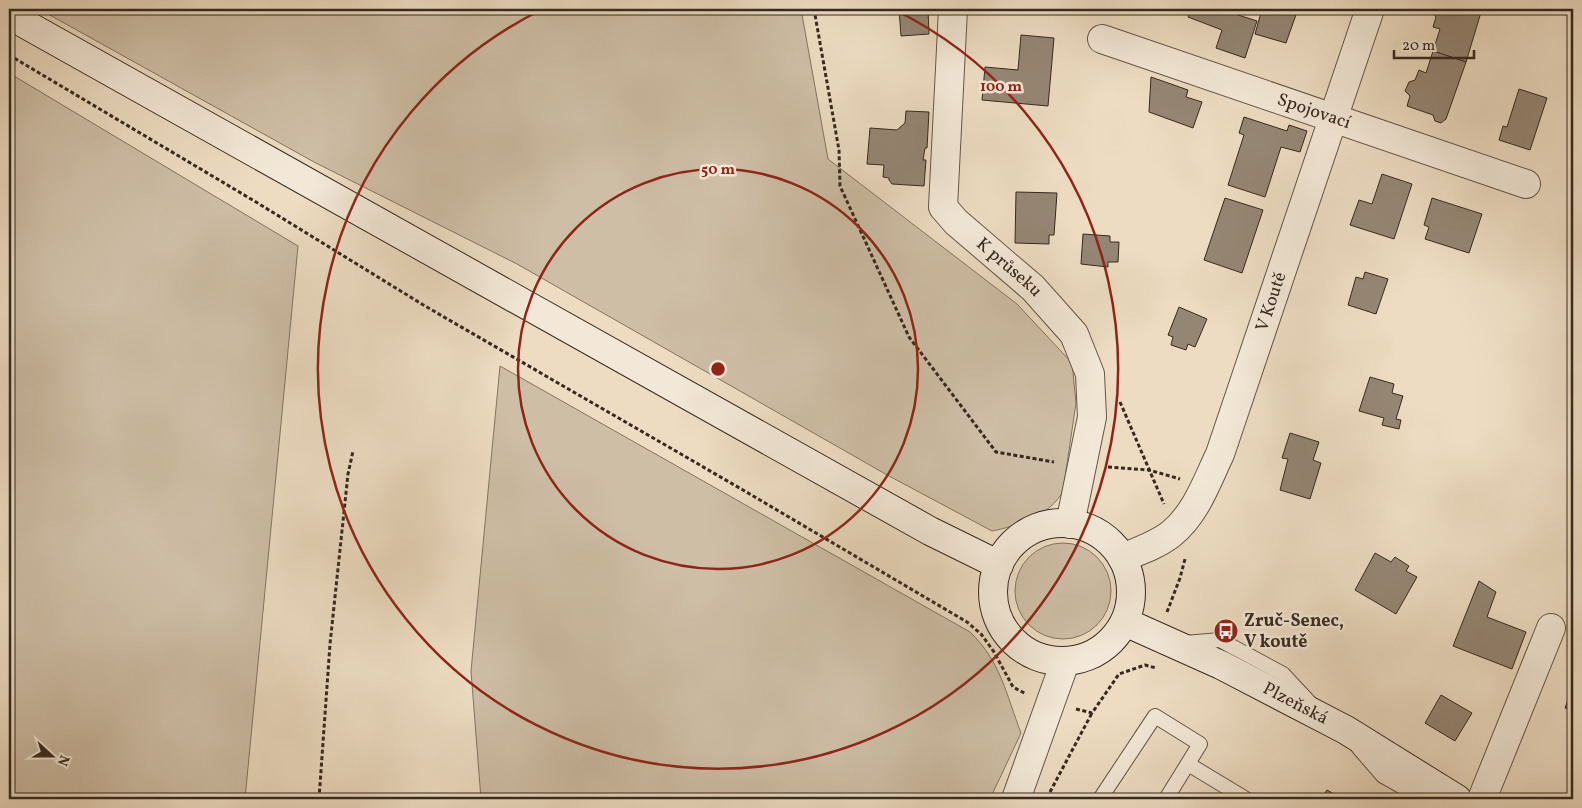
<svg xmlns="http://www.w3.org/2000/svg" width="1582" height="808" font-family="Vollkorn,serif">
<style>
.green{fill:#cebea6;stroke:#827463}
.building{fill:#958674;stroke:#362920}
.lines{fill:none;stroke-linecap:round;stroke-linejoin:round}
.service-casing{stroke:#645648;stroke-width:16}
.minor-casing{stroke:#645648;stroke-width:30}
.tertiary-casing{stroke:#645648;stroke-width:30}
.secondary-casing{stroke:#362920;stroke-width:30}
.path{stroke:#362920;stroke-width:3;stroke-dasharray:4 2.5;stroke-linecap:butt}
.service{stroke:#f3e8d7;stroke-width:14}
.minor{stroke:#f3e8d7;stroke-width:28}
.tertiary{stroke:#f3e8d7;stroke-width:28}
.secondary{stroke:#f3e8d7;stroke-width:28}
.ring{fill:none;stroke:#8f2418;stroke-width:2.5}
.labels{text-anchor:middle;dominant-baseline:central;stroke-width:5;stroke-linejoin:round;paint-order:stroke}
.street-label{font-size:18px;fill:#362920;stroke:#f3e8d7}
.poi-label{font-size:18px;font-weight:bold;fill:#362920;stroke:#f3e8d7;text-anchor:start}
.centre{fill:#8f2418;stroke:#f3e8d7;stroke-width:2.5}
.ring-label{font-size:15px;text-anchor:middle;font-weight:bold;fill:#8f2418;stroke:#f3e8d7;stroke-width:5;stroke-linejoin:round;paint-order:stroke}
</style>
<rect width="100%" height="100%" fill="#eddcc2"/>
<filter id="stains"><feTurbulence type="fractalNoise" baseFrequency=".004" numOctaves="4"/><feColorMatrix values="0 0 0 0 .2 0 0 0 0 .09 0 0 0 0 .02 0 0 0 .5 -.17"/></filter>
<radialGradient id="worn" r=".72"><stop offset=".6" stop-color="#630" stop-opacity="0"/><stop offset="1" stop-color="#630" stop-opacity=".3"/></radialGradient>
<g class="green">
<path d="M39,9H801L828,159L1017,304L1072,363L1076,403L1063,491C1051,515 1017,526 992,531L889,476L517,264L314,162Z"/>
<polygon points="9,73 298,246 245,799 9,799"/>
<path d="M500,366L970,632C1001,662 1006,694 1021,733L990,799H481L471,671Z"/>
<circle cx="1063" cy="591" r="48"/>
</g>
<g class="building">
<polygon points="899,9 928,9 929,34 901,36"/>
<polygon points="1190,9 1234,9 1232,13 1257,21 1245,58 1216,48 1222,30 1188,17"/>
<polygon points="1262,9 1298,9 1286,43 1255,34"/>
<polygon points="1433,9 1482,9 1466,62 1433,51 1440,29 1433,27 1436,17 1432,12"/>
<polygon points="1021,35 1054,38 1048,106 982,100 985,67 1018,70"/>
<polygon points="1433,51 1466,62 1446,119 1441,123 1435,121 1433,115 1407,106 1410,96 1405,91 1409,82 1415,80 1419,70 1426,73"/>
<polygon points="1151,77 1188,90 1186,97 1202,102 1193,128 1149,112"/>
<polygon points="1519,89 1547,98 1530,150 1499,140 1503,126 1507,127"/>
<polygon points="906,111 929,112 927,148 925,148 923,160 926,160 924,186 892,184 889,180 889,178 883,177 884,165 867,164 870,128 897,130 905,123"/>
<polygon points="1244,117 1287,131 1289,125 1307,131 1300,152 1281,147 1265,197 1228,185 1244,135 1239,133"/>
<polygon points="1382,174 1412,184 1394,239 1350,225 1359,200 1372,204"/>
<polygon points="1016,192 1057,193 1054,235 1049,235 1049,244 1015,243"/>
<polygon points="1225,198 1263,210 1242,273 1204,260"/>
<polygon points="1432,198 1482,214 1469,253 1425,239 1429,227 1424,225"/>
<polygon points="1083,234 1110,236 1110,242 1119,242 1118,262 1108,262 1108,267 1081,264"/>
<polygon points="1365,272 1388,279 1376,314 1348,305 1356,277 1363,279"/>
<polygon points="1179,307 1207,319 1195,347 1188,344 1186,350 1171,345 1173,337 1168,335"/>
<polygon points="1370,377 1394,384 1392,393 1403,396 1396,419 1401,420 1399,429 1382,425 1384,418 1359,411"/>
<polygon points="1290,433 1319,442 1313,460 1321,463 1310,499 1280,490 1288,459 1282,458"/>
<polygon points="1375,553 1391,562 1395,557 1409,566 1406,571 1417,577 1396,614 1355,590"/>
<polygon points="1479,581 1496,592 1487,617 1526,632 1512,669 1453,646"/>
<polygon points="1573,629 1573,649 1567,647"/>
<polygon points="1573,686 1573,711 1565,708"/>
<polygon points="1441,695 1472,713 1455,741 1425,723"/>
<polygon points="1327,790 1343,799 1321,799"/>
</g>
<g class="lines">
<defs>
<g id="service">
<polyline points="1185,643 1220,640 1283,674 1310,703"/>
<polyline points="1358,747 1383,776 1424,799"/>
<polyline points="1188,764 1246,799"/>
<polyline points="1100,799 1155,716 1200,744 1166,799"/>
</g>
<g id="minor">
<path id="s1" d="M953,9L943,207L956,222L1033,288L1074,334L1090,374L1092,417L1070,524"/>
<path id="s2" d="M1102,39L1526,184"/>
<path id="s3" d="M1122,558C1139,551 1157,545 1171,534C1196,514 1207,481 1220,454L1370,9"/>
<polyline points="1482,799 1551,628"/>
</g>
<polyline id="tertiary" points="1016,799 1065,662"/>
<g id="secondary">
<polyline points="9,15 930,531 999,565"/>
<circle cx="1062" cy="592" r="69"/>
<path id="s4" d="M1125,622L1221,665L1346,730L1457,799"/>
</g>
</defs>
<use href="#service" class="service-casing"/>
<use href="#minor" class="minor-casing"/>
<use href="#tertiary" class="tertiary-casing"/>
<use href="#secondary" class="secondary-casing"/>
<g class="path">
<polyline points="814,9 839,150 840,186 909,337 996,452 1054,462"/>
<polyline points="9,55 256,202 425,306 743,490 967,622 981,634 994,652 1013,687 1026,694"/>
<polyline points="1120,402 1164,504"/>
<polyline points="1108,467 1149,470 1180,479"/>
<polyline points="1167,612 1180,578 1185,559"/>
<polyline points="1076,709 1092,713 1119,674 1145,665 1156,668"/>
<polyline points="1050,792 1092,713"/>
<polyline points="319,799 330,644 348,474 353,451"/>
</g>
<use href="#service" class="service"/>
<use href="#minor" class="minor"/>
<use href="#tertiary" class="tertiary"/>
<use href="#secondary" class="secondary"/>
</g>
<g class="ring">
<circle cx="718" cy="369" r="200"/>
<path d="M893 9A400 400 0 1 1 543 9"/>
</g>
<defs>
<symbol id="bus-disc" viewBox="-11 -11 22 22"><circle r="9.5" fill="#8f2418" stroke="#f3e8d7"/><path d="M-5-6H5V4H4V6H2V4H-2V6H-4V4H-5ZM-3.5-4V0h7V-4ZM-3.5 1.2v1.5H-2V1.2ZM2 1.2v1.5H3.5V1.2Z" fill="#fff"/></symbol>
</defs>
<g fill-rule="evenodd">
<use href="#bus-disc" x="1212" y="617" width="28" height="28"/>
</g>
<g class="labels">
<g class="street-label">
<text stroke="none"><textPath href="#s2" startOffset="224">Spojovací</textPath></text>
<text stroke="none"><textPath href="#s1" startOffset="288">K průseku</textPath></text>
<text stroke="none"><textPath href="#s3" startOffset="310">V Koutě</textPath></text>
<text stroke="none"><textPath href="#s4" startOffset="189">Plzeňská</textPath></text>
</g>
<g class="poi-label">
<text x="1244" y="621">Zruč-Senec,<tspan x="1244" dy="21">V koutě</tspan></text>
</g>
</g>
<circle cx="718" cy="369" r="8" class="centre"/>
<g class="ring-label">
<text x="1001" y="91">100 m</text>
<text x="718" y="174">50 m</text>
</g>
<rect width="1582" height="808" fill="none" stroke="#eddcc2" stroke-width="30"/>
<rect x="10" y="10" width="1562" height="788" fill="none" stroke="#362920" stroke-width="2.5"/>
<rect x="15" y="15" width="1552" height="778" fill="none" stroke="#362920"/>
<g transform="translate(52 756) rotate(111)" stroke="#f3e8d7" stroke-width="4" paint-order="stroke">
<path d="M0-4L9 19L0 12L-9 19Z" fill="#362920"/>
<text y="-8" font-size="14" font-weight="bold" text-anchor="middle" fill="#362920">N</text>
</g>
<path d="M1394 50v8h80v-8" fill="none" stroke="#362920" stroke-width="2.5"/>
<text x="1402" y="50" font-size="15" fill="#362920" stroke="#f3e8d7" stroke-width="4" paint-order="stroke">20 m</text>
<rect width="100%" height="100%" filter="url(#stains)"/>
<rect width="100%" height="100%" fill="url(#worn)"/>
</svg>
